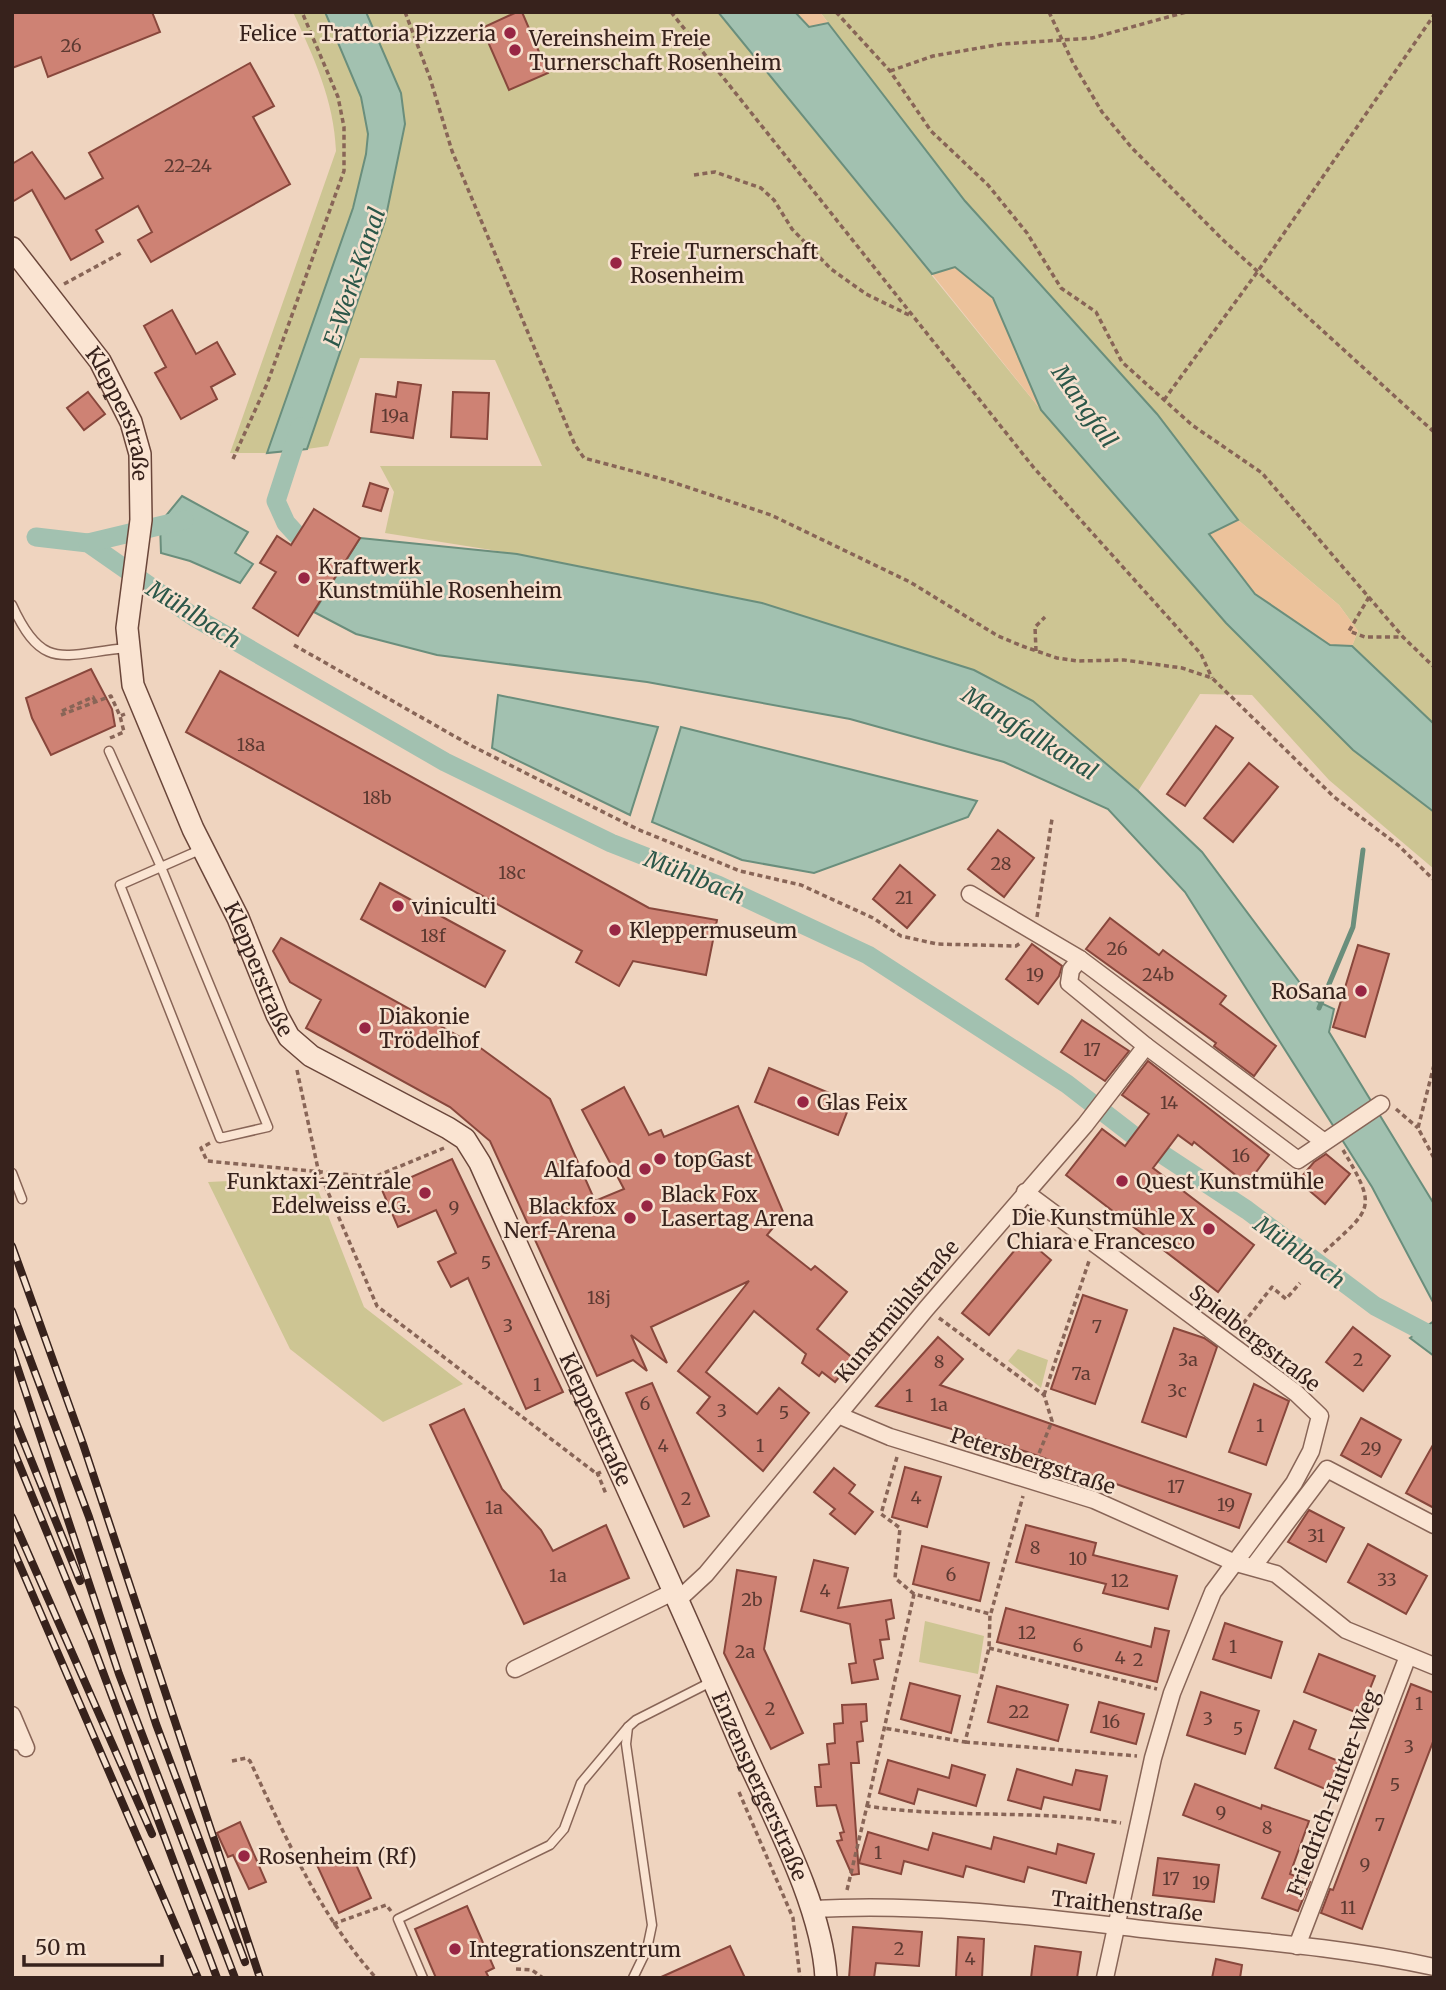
<svg xmlns="http://www.w3.org/2000/svg" width="1446" height="1990" font-family="Merriweather,serif">
<style>
.green{fill:#cdc593}
.sand{fill:#ecc29b}
.water{fill:#a2c1b0;stroke:#6a8e7c;stroke-width:2}
.lines{fill:none;stroke-linecap:round;stroke-linejoin:round}
.stream{stroke:#6a8e7c;stroke-width:5}
.canal{stroke:#a2c1b0;stroke-width:19}
.building{fill:#ce8274;stroke:#88473c;stroke-width:2}
.lane-casing{stroke:#886557;stroke-width:11}
.street-casing{stroke:#886557;stroke-width:19}
.secondary-casing{stroke:#6a463a;stroke-width:24}
.path{stroke:#886557;stroke-width:3.5;stroke-dasharray:5 3.5;stroke-linecap:butt}
.lane{stroke:#fae4d2;stroke-width:8}
.street{stroke:#fae4d2;stroke-width:16}
.secondary{stroke:#fae4d2;stroke-width:21}
.rail-casing{stroke:#37221c;stroke-width:8}
.rail{stroke:#f6e1cf;stroke-width:5;stroke-dasharray:16;stroke-linecap:butt}
.poi-dot{fill:#982644;stroke:#f6e1cf;stroke-width:2.5}
.labels{text-anchor:middle;dominant-baseline:central;stroke-width:5;stroke-linejoin:round;paint-order:stroke}
.number-label{font-size:18px;fill:#5d3a32}
.poi-label{font-size:21px;fill:#37221c;stroke:#f6e1cf;text-anchor:start}
.street-label{font-size:21px;fill:#37221c;stroke:#f6e1cf}
.water-label{font-size:23px;font-style:italic;fill:#2b5749;stroke:#f6e1cf}
</style>
<rect width="100%" height="100%" fill="#efd4bf"/>
<g class="green">
<path d="M293,12H325L361,97L368,134L366,154L353,208L267,453H230L336,151C334,100 314,58 293,12Z"/>
<polygon points="366,12 718,12 1041,410 1226,623 1353,750 1434,812 1434,869 1329,780 1252,695 1200,694 1138,791 1033,701 974,670 762,603 517,554 385,533 394,492 380,466 542,466 495,360 360,358 328,446 307,449 385,221 405,125 401,93"/>
<polygon points="820,12 1434,12 1434,724 1352,646 1358,631 1339,605 1238,520 1157,414 965,201"/>
<polygon points="313,1177 364,1307 463,1384 383,1422 290,1349 208,1182"/>
<polygon points="1018,1349 1048,1360 1041,1388 1008,1361"/>
<polygon points="925,1621 984,1636 978,1674 919,1662"/>
</g>
<g class="sand">
<polygon points="795,12 820,12 828,23 809,27"/>
<polygon points="955,267 993,298 1041,410 932,274"/>
<polygon points="1238,520 1339,605 1358,631 1352,646 1330,645 1255,594 1209,534"/>
</g>
<g class="water">
<polygon points="325,12 366,12 401,93 405,124 385,221 307,449 267,453 353,208 366,154 368,134 361,97"/>
<polygon points="718,12 795,12 809,27 828,23 965,201 1157,414 1238,520 1209,534 1255,594 1330,645 1352,646 1434,724 1434,812 1353,750 1226,623 1041,410 993,298 955,267 932,274"/>
<polygon points="182,496 248,532 235,553 253,564 240,583 190,561 161,553 160,523"/>
<polygon points="360,538 517,554 762,603 974,670 1033,701 1138,791 1202,852 1312,999 1334,1009 1329,1032 1434,1204 1434,1304 1372,1187 1185,892 1108,809 1004,762 850,719 647,682 437,655 356,634 314,612"/>
<polygon points="498,695 658,727 630,815 492,748"/>
<polygon points="681,727 977,801 968,817 814,873 742,860 652,822"/>
<polygon points="1434,1321 1434,1356 1410,1338"/>
</g>
<g class="lines">
<polyline class="stream" points="1319,1008 1353,927 1363,850"/>
<g class="canal">
<polyline points="297,535 286,523 276,501 300,427"/>
<polyline points="36,537 88,543 194,617 445,762 611,843 718,885 868,955 1067,1084 1133,1135 1247,1210 1375,1306 1434,1337"/>
<polyline points="88,543 184,520"/>
</g>
</g>
<g class="building">
<polygon points="12,12 152,12 160,32 48,77 41,57 12,68"/>
<polygon points="517,12 522,12 548,73 509,90 482,28"/>
<polygon points="250,63 274,106 253,117 290,184 151,262 138,240 152,232 138,206 96,230 103,242 71,260 32,190 12,202 12,164 32,152 65,199 103,178 89,153"/>
<polygon points="172,310 196,354 217,342 235,374 211,387 217,399 181,419 155,373 166,367 144,326"/>
<polygon points="398,382 421,385 413,438 371,432 376,394 396,397"/>
<polygon points="88,392 105,414 84,430 67,408"/>
<polygon points="453,392 489,393 487,439 451,437"/>
<polygon points="370,483 388,489 381,511 363,506"/>
<polygon points="314,509 360,538 298,636 253,608 276,572 260,563 277,536 291,545"/>
<polygon points="91,669 112,709 115,726 51,755 32,718 26,698"/>
<polygon points="220,671 649,908 717,920 706,975 633,961 619,986 576,962 582,951 186,732"/>
<polygon points="1216,726 1233,738 1185,806 1167,794"/>
<polygon points="1249,763 1278,787 1233,842 1204,818"/>
<polygon points="998,830 1034,858 1004,897 968,869"/>
<polygon points="900,865 935,895 907,928 873,899"/>
<polygon points="380,883 505,951 485,987 361,919"/>
<polygon points="1110,918 1159,955 1163,950 1226,996 1220,1004 1276,1046 1254,1076 1214,1046 1216,1043 1086,949"/>
<polygon points="281,938 482,1049 550,1099 595,1201 624,1189 582,1110 624,1087 649,1135 661,1130 664,1137 738,1106 784,1214 767,1235 811,1270 815,1266 847,1292 817,1329 854,1359 835,1382 822,1372 819,1376 802,1363 806,1354 754,1311 706,1372 757,1414 779,1388 809,1413 763,1471 697,1413 710,1397 678,1371 749,1281 651,1327 667,1363 631,1335 647,1371 633,1360 597,1376 490,1141 450,1107 306,1028 321,1000 290,982 273,951"/>
<polygon points="1032,944 1062,966 1059,976 1038,1004 1006,979"/>
<polygon points="1358,945 1389,954 1365,1037 1333,1027"/>
<polygon points="1082,1020 1129,1051 1105,1081 1061,1052"/>
<polygon points="1148,1061 1269,1155 1247,1184 1194,1142 1192,1145 1178,1135 1153,1168 1254,1245 1218,1292 1066,1175 1102,1129 1125,1146 1149,1114 1122,1095"/>
<polygon points="769,1068 851,1102 838,1135 755,1102"/>
<polygon points="1326,1154 1350,1174 1325,1204 1298,1181 1314,1162"/>
<polygon points="452,1159 563,1392 526,1409 468,1278 451,1287 438,1262 456,1253 436,1210 398,1227 382,1190"/>
<polygon points="1025,1238 1051,1260 989,1335 962,1313"/>
<polygon points="1083,1295 1127,1310 1095,1404 1051,1389"/>
<polygon points="1353,1327 1390,1356 1363,1391 1326,1362"/>
<polygon points="1174,1328 1204,1338 1217,1347 1186,1437 1142,1422"/>
<polygon points="938,1337 963,1359 940,1385 1251,1494 1239,1528 1027,1452 876,1406"/>
<polygon points="652,1383 709,1516 684,1527 626,1393"/>
<polygon points="1254,1384 1289,1401 1266,1465 1229,1452"/>
<polygon points="464,1409 502,1489 541,1530 553,1551 606,1525 629,1578 524,1624 430,1425"/>
<polygon points="1361,1418 1401,1440 1381,1477 1341,1455"/>
<polygon points="1434,1443 1434,1508 1406,1493"/>
<polygon points="905,1467 941,1477 927,1527 892,1517"/>
<polygon points="834,1468 855,1485 849,1493 873,1512 855,1534 830,1514 835,1509 814,1492"/>
<polygon points="1309,1510 1344,1528 1326,1562 1288,1542"/>
<polygon points="1026,1525 1096,1543 1093,1555 1177,1576 1168,1609 1103,1593 1106,1584 1016,1562"/>
<polygon points="1368,1544 1427,1576 1406,1614 1348,1582"/>
<polygon points="922,1546 989,1563 980,1601 913,1584"/>
<polygon points="814,1560 848,1568 838,1608 891,1600 894,1618 886,1620 889,1639 880,1640 883,1658 874,1660 878,1679 852,1683 849,1664 856,1663 850,1624 801,1611"/>
<polygon points="737,1570 776,1577 764,1649 803,1733 771,1749 724,1653"/>
<polygon points="1006,1608 1151,1647 1155,1628 1169,1631 1157,1682 997,1642"/>
<polygon points="1225,1623 1282,1642 1271,1678 1213,1659"/>
<polygon points="1319,1654 1375,1676 1360,1714 1304,1692"/>
<polygon points="910,1683 960,1696 951,1733 901,1719"/>
<polygon points="1411,1684 1434,1693 1434,1739 1362,1929 1321,1913 1330,1889 1333,1890"/>
<polygon points="997,1686 1068,1705 1058,1741 988,1722"/>
<polygon points="1201,1692 1259,1711 1245,1754 1187,1735"/>
<polygon points="1099,1702 1144,1714 1136,1744 1091,1732"/>
<polygon points="866,1704 867,1721 861,1722 863,1741 857,1742 859,1763 851,1763 859,1874 852,1875 837,1841 842,1840 840,1833 844,1832 836,1805 817,1806 815,1787 821,1787 819,1765 829,1764 827,1744 835,1743 834,1724 843,1723 842,1705"/>
<polygon points="1294,1721 1316,1730 1309,1749 1341,1762 1330,1791 1275,1768"/>
<polygon points="888,1760 949,1778 952,1765 985,1775 976,1806 918,1789 914,1804 879,1793"/>
<polygon points="1017,1769 1072,1785 1076,1770 1107,1776 1100,1810 1044,1797 1041,1809 1008,1800"/>
<polygon points="1195,1784 1261,1809 1262,1805 1309,1821 1290,1874 1310,1882 1298,1911 1262,1898 1280,1852 1183,1815"/>
<polygon points="240,1822 266,1882 249,1889 233,1855 228,1857 217,1833"/>
<polygon points="868,1832 928,1850 933,1833 991,1849 994,1837 1056,1854 1058,1844 1094,1854 1086,1883 1028,1867 1024,1882 966,1866 963,1877 904,1861 901,1874 859,1863"/>
<polygon points="350,1851 371,1898 339,1913 317,1865"/>
<polygon points="1158,1858 1219,1865 1214,1902 1153,1895"/>
<polygon points="467,1906 494,1968 486,1972 489,1978 436,1978 415,1929"/>
<polygon points="853,1927 922,1932 919,1966 876,1963 874,1978 849,1978"/>
<polygon points="958,1937 984,1939 982,1978 956,1977"/>
<polygon points="730,1946 745,1978 659,1978"/>
<polygon points="1035,1946 1081,1952 1077,1978 1031,1978"/>
<polygon points="1216,1959 1242,1965 1240,1978 1212,1978"/>
</g>
<g class="lines">
<defs>
<g id="lane">
<path d="M12,605C43,673 63,654 126,648"/>
<polyline points="109,751 161,867 202,849"/>
<polygon points="161,867 268,1127 220,1138 120,885"/>
<polyline points="12,1173 22,1199"/>
<polyline points="12,1744 26,1748"/>
<polyline points="423,1978 398,1919 550,1845 564,1829 581,1783 628,1727"/>
<polyline points="633,1978 647,1949 652,1925 626,1744 628,1727 636,1720 711,1682"/>
</g>
<g id="street">
<polyline points="1080,959 1323,1141"/>
<polyline points="1146,1046 1298,1160 1381,1104"/>
<polyline points="1025,1192 1296,1393 1320,1416 1311,1451 1294,1483 1213,1592 1172,1693 1153,1758 1105,1978"/>
<polyline points="838,1415 890,1437 1094,1500 1233,1562 1276,1574 1346,1630 1434,1666"/>
<polyline points="1253,1567 1327,1469 1434,1525"/>
<polyline points="678,1600 706,1574 926,1309 1085,1125 1146,1046 1069,983 1071,970 1080,959 970,894"/>
<polyline points="515,1669 673,1592"/>
<polyline points="12,1715 26,1748"/>
<path d="M813,1909C931,1902 1052,1919 1169,1932C1257,1941 1348,1948 1434,1967"/>
<polyline points="1297,1946 1408,1656"/>
</g>
<g id="secondary">
<path id="s1" d="M12,248L100,361L131,422L140,454L141,520L127,628L133,685L193,829L238,918L277,1015L289,1037L311,1056L448,1128L465,1139L480,1163C566,1356 656,1546 739,1740C769,1809 822,1903 826,1978"/>
</g>
</defs>
<use href="#lane" class="lane-casing"/>
<use href="#street" class="street-casing"/>
<use href="#secondary" class="secondary-casing"/>
<g class="path">
<polyline points="405,12 430,78 452,151 575,445 584,458 666,480 771,515 910,582 998,636 1022,646 1057,658 1077,661 1124,660 1182,668 1212,678 1334,797 1398,845 1434,880"/>
<polyline points="671,12 1034,468 1201,654 1212,678"/>
<polyline points="836,12 890,71 931,131 988,185 1027,233 1061,288 1096,312 1122,362 1192,425 1262,473 1403,637 1434,667"/>
<polyline points="1049,12 1073,63 1102,112 1132,148 1222,239 1434,432"/>
<polyline points="890,71 933,56 1002,44 1092,38 1186,12"/>
<polyline points="694,175 715,172 761,188 774,200 792,229 831,269 866,294 909,315"/>
<polyline points="64,284 121,253"/>
<polyline points="1164,400 1258,271 1434,15"/>
<polyline points="233,459 267,384 344,171 344,127 338,97 302,12"/>
<polyline points="1369,597 1349,631 1365,637 1403,637"/>
<polyline points="294,645 470,745 637,829 740,871 801,885 873,918 901,936 937,944 1016,946 1022,942"/>
<polyline points="1036,651 1035,627 1045,617"/>
<polyline points="62,711 93,697 95,701"/>
<polyline points="61,715 111,696 120,716 125,714"/>
<polyline points="110,738 124,732 120,716"/>
<polyline points="1037,917 1052,819"/>
<polyline points="1434,1065 1418,1128 1434,1158"/>
<polyline points="297,1070 318,1169 377,1306 597,1474 601,1472"/>
<polyline points="1396,1109 1418,1128"/>
<polyline points="210,1143 201,1148 207,1161 374,1177 444,1148"/>
<path d="M1324,1252C1372,1208 1378,1209 1343,1150"/>
<polyline points="939,1318 1044,1395 1052,1421 1034,1466"/>
<polyline points="1238,1330 1272,1287 1286,1299 1300,1283"/>
<polyline points="1044,1395 1089,1261"/>
<polyline points="897,1457 881,1514 900,1528 895,1578 914,1594"/>
<polyline points="597,1472 606,1494"/>
<polyline points="991,1613 1023,1496"/>
<polyline points="989,1648 1157,1689"/>
<polyline points="965,1742 1137,1756"/>
<path d="M232,1761L246,1758L250,1761C286,1838 319,1914 376,1978"/>
<polyline points="739,1792 793,1918 800,1978"/>
<polyline points="867,1806 914,1594 990,1614 989,1648 965,1742 884,1728"/>
<path d="M847,1890L867,1806C951,1819 1037,1809 1121,1823"/>
<polyline points="333,1924 386,1905 391,1911"/>
<polyline points="516,1969 532,1970 543,1978"/>
</g>
<use href="#lane" class="lane"/>
<use href="#street" class="street"/>
<use href="#secondary" class="secondary"/>
<defs>
<g id="rail">
<polyline points="12,1246 83,1444 260,1978"/>
<polyline points="12,1311 89,1517 156,1724 245,1962"/>
<polyline points="12,1351 119,1674 235,1978"/>
<polyline points="12,1413 80,1581"/>
<polyline points="12,1447 91,1640 217,1978"/>
<polyline points="12,1517 152,1834"/>
<polyline points="12,1547 198,1978"/>
</g>
</defs>
<use href="#rail" class="rail-casing"/>
<use href="#rail" class="rail"/>
</g>
<g class="poi-dot">
<circle cx="510" cy="33" r="7"/>
<circle cx="515" cy="50" r="7"/>
<circle cx="616" cy="263" r="7"/>
<circle cx="304" cy="578" r="7"/>
<circle cx="398" cy="906" r="7"/>
<circle cx="615" cy="930" r="7"/>
<circle cx="1361" cy="991" r="7"/>
<circle cx="365" cy="1028" r="7"/>
<circle cx="803" cy="1102" r="7"/>
<circle cx="660" cy="1159" r="7"/>
<circle cx="645" cy="1169" r="7"/>
<circle cx="1122" cy="1181" r="7"/>
<circle cx="425" cy="1193" r="7"/>
<circle cx="647" cy="1206" r="7"/>
<circle cx="630" cy="1218" r="7"/>
<circle cx="1209" cy="1229" r="7"/>
<circle cx="244" cy="1856" r="7"/>
<circle cx="455" cy="1949" r="7"/>
</g>
<g class="labels">
<g class="number-label">
<text x="71" y="45">26</text>
<text x="188" y="165">22-24</text>
<text x="395" y="415">19a</text>
<text x="251" y="744">18a</text>
<text x="377" y="797">18b</text>
<text x="1001" y="863">28</text>
<text x="512" y="872">18c</text>
<text x="904" y="897">21</text>
<text x="433" y="935">18f</text>
<text x="1117" y="948">26</text>
<text x="1035" y="974">19</text>
<text x="1158" y="974">24b</text>
<text x="1092" y="1049">17</text>
<text x="1169" y="1102">14</text>
<text x="1241" y="1155">16</text>
<text x="454" y="1207">9</text>
<text x="486" y="1262">5</text>
<text x="599" y="1297">18j</text>
<text x="508" y="1325">3</text>
<text x="1097" y="1326">7</text>
<text x="1188" y="1359">3a</text>
<text x="1358" y="1359">2</text>
<text x="939" y="1361">8</text>
<text x="1081" y="1373">7a</text>
<text x="537" y="1384">1</text>
<text x="1177" y="1390">3c</text>
<text x="909" y="1395">1</text>
<text x="645" y="1403">6</text>
<text x="939" y="1404">1a</text>
<text x="722" y="1410">3</text>
<text x="784" y="1412">5</text>
<text x="1260" y="1425">1</text>
<text x="663" y="1445">4</text>
<text x="760" y="1445">1</text>
<text x="1371" y="1448">29</text>
<text x="1176" y="1486">17</text>
<text x="916" y="1497">4</text>
<text x="686" y="1498">2</text>
<text x="1226" y="1504">19</text>
<text x="494" y="1507">1a</text>
<text x="1316" y="1535">31</text>
<text x="1035" y="1547">8</text>
<text x="1078" y="1558">10</text>
<text x="951" y="1574">6</text>
<text x="558" y="1575">1a</text>
<text x="1387" y="1579">33</text>
<text x="1120" y="1580">12</text>
<text x="825" y="1590">4</text>
<text x="752" y="1599">2b</text>
<text x="1027" y="1632">12</text>
<text x="1078" y="1645">6</text>
<text x="1233" y="1646">1</text>
<text x="745" y="1651">2a</text>
<text x="1120" y="1657">4</text>
<text x="1138" y="1659">2</text>
<text x="1419" y="1703">1</text>
<text x="770" y="1708">2</text>
<text x="1019" y="1711">22</text>
<text x="1208" y="1718">3</text>
<text x="1111" y="1721">16</text>
<text x="1238" y="1728">5</text>
<text x="1409" y="1746">3</text>
<text x="1395" y="1784">5</text>
<text x="1221" y="1812">9</text>
<text x="1380" y="1824">7</text>
<text x="1267" y="1827">8</text>
<text x="878" y="1852">1</text>
<text x="1365" y="1864">9</text>
<text x="1171" y="1878">17</text>
<text x="1201" y="1882">19</text>
<text x="1348" y="1907">11</text>
<text x="899" y="1948">2</text>
<text x="970" y="1958">4</text>
</g>
<g class="poi-label">
<text x="496" y="33" text-anchor="end">Felice - Trattoria Pizzeria</text>
<text x="529" y="38">Vereinsheim Freie<tspan x="529" dy="24">Turnerschaft Rosenheim</tspan></text>
<text x="630" y="251">Freie Turnerschaft<tspan x="630" dy="24">Rosenheim</tspan></text>
<text x="318" y="566">Kraftwerk<tspan x="318" dy="24">Kunstmühle Rosenheim</tspan></text>
<text x="412" y="906">viniculti</text>
<text x="629" y="930">Kleppermuseum</text>
<text x="1347" y="991" text-anchor="end">RoSana</text>
<text x="379" y="1016">Diakonie<tspan x="379" dy="24">Trödelhof</tspan></text>
<text x="817" y="1102">Glas Feix</text>
<text x="674" y="1159">topGast</text>
<text x="631" y="1169" text-anchor="end">Alfafood</text>
<text x="411" y="1181" text-anchor="end">Funktaxi-Zentrale<tspan x="411" dy="24">Edelweiss e.G.</tspan></text>
<text x="1136" y="1181">Quest Kunstmühle</text>
<text x="661" y="1194">Black Fox<tspan x="661" dy="24">Lasertag Arena</tspan></text>
<text x="616" y="1206" text-anchor="end">Blackfox<tspan x="616" dy="24">Nerf-Arena</tspan></text>
<text x="1195" y="1217" text-anchor="end">Die Kunstmühle X<tspan x="1195" dy="24">Chiara e Francesco</tspan></text>
<text x="258" y="1856">Rosenheim (Rf)</text>
<text x="469" y="1949">Integrationszentrum</text>
</g>
<g class="street-label">
<text stroke="none"><textPath href="#s1" startOffset="200">Klepperstraße</textPath></text>
<text stroke="none"><textPath href="#s1" startOffset="788">Klepperstraße</textPath></text>
<text transform="translate(897 1311) rotate(-50)">Kunstmühlstraße</text>
<text transform="translate(1255 1338) rotate(38)">Spielbergstraße</text>
<text stroke="none"><textPath href="#s1" startOffset="1376">Klepperstraße</textPath></text>
<text transform="translate(1033 1461) rotate(18)">Petersbergstraße</text>
<text stroke="none"><textPath href="#s1" startOffset="1778">Enzenspergerstraße</textPath></text>
<text transform="translate(1333 1793) rotate(-69)">Friedrich-Hutter-Weg</text>
<text transform="translate(1127 1906) rotate(6)">Traithenstraße</text>
</g>
<g class="water-label">
<text transform="translate(354 277) rotate(-71)">E-Werk-Kanal</text>
<text transform="translate(1085 406) rotate(55)">Mangfall</text>
<text transform="translate(194 614) rotate(32)">Mühlbach</text>
<text transform="translate(1030 733) rotate(32)">Mangfallkanal</text>
<text transform="translate(695 877) rotate(22)">Mühlbach</text>
<text transform="translate(1300 1252) rotate(36)">Mühlbach</text>
</g>
</g>
<rect width="1446" height="1990" fill="none" stroke="#37221c" stroke-width="28"/>
<path d="M24 1955v10h138v-10" fill="none" stroke="#37221c" stroke-width="3.5"/>
<text x="35" y="1955" font-size="21" fill="#37221c" stroke="#f6e1cf" stroke-width="5" paint-order="stroke">50 m</text>
</svg>
